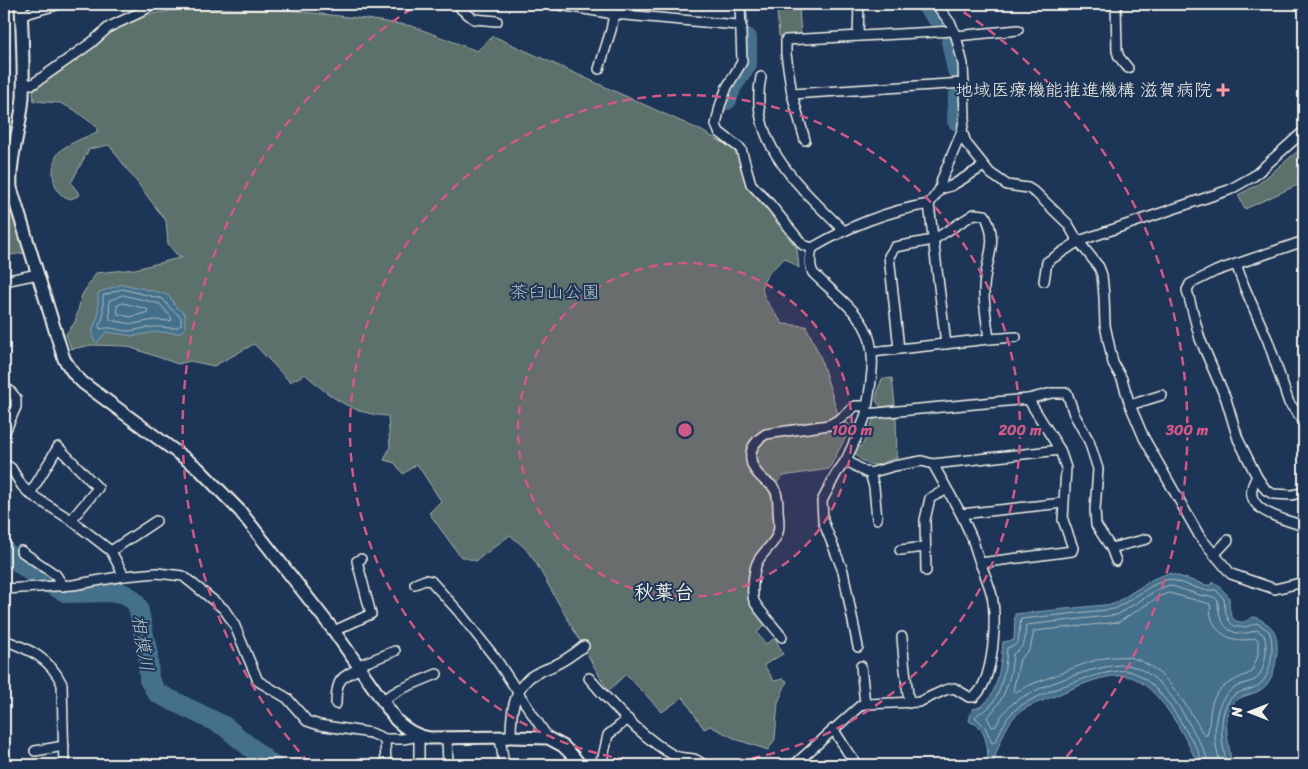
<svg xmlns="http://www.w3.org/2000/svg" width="1308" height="769" font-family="Sriracha,'Klee One',sans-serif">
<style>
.green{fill:#5b706c;stroke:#a8b0aa}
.water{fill:#446f8b;stroke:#8aa3b0}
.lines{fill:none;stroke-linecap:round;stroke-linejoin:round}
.shore{stroke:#aebdc3;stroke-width:1}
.stream{stroke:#8aa3b0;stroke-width:3}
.river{stroke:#446f8b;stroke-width:20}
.minor-casing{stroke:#f4f1e8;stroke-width:12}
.tertiary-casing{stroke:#f4f1e8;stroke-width:15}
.minor{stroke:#1d3557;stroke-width:9}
.tertiary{stroke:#1d3557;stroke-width:11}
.ring{fill:none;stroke:#d15985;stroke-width:2.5;stroke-dasharray:9 6}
.poi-dot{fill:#ff9aa2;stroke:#1d3557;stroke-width:2}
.labels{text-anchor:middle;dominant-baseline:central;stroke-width:4;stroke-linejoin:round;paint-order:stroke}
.poi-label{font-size:18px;fill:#f4f1e8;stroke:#1d3557;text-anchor:end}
.park-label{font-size:18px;fill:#bec4bd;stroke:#1d3557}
.water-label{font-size:19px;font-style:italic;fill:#b6c4c7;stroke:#1d3557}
.quarter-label{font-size:20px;font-weight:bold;fill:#f4f1e8;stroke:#1d3557}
.centre{fill:#d15985;stroke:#1d3557;stroke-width:2.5}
.ring-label{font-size:15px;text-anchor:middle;font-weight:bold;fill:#d15985;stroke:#1d3557;stroke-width:4;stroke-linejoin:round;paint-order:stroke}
</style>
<rect width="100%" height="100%" fill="#1d3557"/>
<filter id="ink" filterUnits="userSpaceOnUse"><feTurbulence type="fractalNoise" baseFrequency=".02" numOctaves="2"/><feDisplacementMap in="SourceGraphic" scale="10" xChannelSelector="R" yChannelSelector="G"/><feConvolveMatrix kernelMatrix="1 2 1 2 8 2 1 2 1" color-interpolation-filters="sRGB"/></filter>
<g filter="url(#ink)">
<g class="green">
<path d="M191,8L286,10L366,19L412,26L477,51L493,36L700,130L732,148L740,160L748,187L797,248L799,268L785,258C750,287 761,293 783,324L806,326L820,356L837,411L851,427L829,469L783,476L769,491L772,499L774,530L768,545L755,558L748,576L751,602L766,623L757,633L766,644L775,638L783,654L764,665L774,681L783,679L787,681L778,703L775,739L768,750L738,740L710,726L704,729L683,697L662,712L626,674L608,691L536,563L525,548L510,535L476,561L460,556L429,513L441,501L417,464L403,474L395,463L384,460L390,447L388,416C352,414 330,397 305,374L290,382L254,344L214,366L190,361L178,364L126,346L92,345L71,349L66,334L75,322L82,295L96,273L135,269L183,257L177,255L168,244L166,221L109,145L89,149L71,183L80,195L71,199C66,197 61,196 58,191C51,180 51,159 61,150C68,144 88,136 97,132V127L73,109L60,103L34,101L33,91L84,54L110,30L143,15Z"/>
<polygon points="799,9 801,35 779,36 777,10"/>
<polygon points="1304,146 1304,182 1245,209 1238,195 1257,185"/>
<path d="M4,190H6C8,212 20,231 24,253L4,256Z"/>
<polygon points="892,378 895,405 881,407 876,401 878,389 882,379"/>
<path d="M896,417L897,458C882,461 878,470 863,461C858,458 857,457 855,452L863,444L873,420L877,418Z"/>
</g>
<g class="water">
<polygon points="123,284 166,294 173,301 174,305 185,314 185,329 179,333 156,332 133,336 106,332 97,343 93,339 93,328 98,316 98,294 99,292"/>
<path d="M1169,573L1206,585H1212L1213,582L1218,585L1229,597C1229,607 1229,624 1244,622C1248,621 1251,617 1254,617C1257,617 1259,619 1261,620C1272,626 1276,631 1277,643C1278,657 1274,681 1262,689C1251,697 1238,693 1230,709C1222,727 1231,747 1231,765H1198C1186,737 1163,694 1136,679C1114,668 1076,687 1055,696C1043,701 1028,705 1017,714C1004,726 998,749 992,765H988C988,753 988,733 976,725C974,723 971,723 969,721L972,709C998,707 1001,662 1003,642L1014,640L1015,614L1114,604L1153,579Z"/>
</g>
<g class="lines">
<g class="shore">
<path d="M122,289L163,299L171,309L181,317V325C174,331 163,326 154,327C145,327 136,331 127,331C115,330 113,326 100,329L99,326L103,317V296Z"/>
<polygon points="123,295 160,304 171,317 172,320 169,321 155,320 132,324 110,320 109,301"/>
<polygon points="123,303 147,309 148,312 131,317 118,314 117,306"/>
<path d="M1169,593L1210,604C1211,608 1210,612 1211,616C1216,636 1236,644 1255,638L1258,640V655L1252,672C1235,680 1215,686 1211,707C1209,716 1210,727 1207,735H1204C1188,708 1165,666 1132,658C1110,653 1086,663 1066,671C1050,678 1031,683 1016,692L1013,691L1020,659L1030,649L1034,631L1119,622L1160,596Z"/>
<path d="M1202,765C1201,751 1189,736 1182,724C1172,707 1150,676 1129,671C1108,667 1032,695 1015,710C1005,718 1001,731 995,742L992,743L985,727L975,717C979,712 986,711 991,705C1002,693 1006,664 1007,648L1015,645L1018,642L1021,619L1115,609L1155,584L1169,579L1204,590H1216L1224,599C1225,612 1227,630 1245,627C1250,626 1253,624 1257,623L1269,631C1275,644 1272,676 1259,685C1247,693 1233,688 1225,708C1221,718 1221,735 1223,746C1224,753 1226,759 1226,765"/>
<path d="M1208,765C1208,755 1200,743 1195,734C1181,709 1161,674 1132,666C1109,659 1029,689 1011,705C1004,711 1000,718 996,726L992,727L987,717C1005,701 1011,678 1013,654C1028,644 1024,641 1026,625L1117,615L1157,590L1169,585L1203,596L1214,597L1218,601C1218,617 1225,636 1245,633C1249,633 1253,631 1257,630L1264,635C1268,645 1266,671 1256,679C1254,681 1249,682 1246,683C1234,686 1225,694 1220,704C1215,716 1214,734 1216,746C1217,753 1220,759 1220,765"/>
</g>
<polyline class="stream" points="745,4 747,23"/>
<g class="river">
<polyline points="925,4 939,20"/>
<polyline points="951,42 957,70"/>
<polyline points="727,100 732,86 747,64 747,38"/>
<polyline points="957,121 958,97"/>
<path d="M4,549L7,554L42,580L67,593L116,592C127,593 133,598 138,607L148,654L149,680L157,693L224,726L272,765"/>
</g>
<defs>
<g id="minor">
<polyline points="459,4 461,9 474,19 497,21"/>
<polyline points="554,4 614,14 737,25 742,28"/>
<polyline points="740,4 742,62 727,87 720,106 716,125 719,132 741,149 751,184 770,204 803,245 812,248"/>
<path d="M936,4L951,24L956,36L963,64L965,115L962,131L942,179L940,189L929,204C886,211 850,226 812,248C810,257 809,265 813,273C830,290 852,306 864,326C879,351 870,387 866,414L863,423L846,460L865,472L870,473L894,466L922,461L933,464L1060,450"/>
<polyline points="1116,4 1117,51 1119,57 1128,68"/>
<polyline points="22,15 60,4"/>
<polyline points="954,31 786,40 786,54 792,94 964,83"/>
<polyline points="858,36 859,4"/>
<polyline points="956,36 1018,30"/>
<polyline points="599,69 611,30 614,14"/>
<path d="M761,77C747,143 802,189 844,231"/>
<polyline points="23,84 33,84 91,43 109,27 141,12 152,4"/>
<polyline points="792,94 805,140"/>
<polyline points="962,131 966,143 990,173 1007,185 1028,188 1036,193 1068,224 1076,238 1099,267 1102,275 1104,296 1105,325 1113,363 1122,379 1130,405 1144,438 1200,537 1231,574 1275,589 1304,582"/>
<polyline points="940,189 951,186 984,166"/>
<polyline points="929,204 946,344"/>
<polyline points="1304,241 1216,271 1190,284 1187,290 1200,339 1226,399 1238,439 1257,477 1266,490 1273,494 1292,495 1304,492"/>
<polyline points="1236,264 1244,286 1268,341 1289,403 1304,421"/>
<polyline points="4,281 38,274"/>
<polyline points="1044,281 1047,262 1079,241 1229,190 1254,176 1304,131"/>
<path d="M899,349L889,256L895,247L933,240L974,214L985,215C1001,245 983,263 984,292C984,307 987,323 989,339"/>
<polyline points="872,352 989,339 1016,337"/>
<polyline points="4,390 9,390 16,398 16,407 4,434"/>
<polyline points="1028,399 1052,393 1067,393 1074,414 1089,441 1098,469 1095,510 1096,525 1111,548 1116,561"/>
<polyline points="1130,405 1162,395"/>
<polyline points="866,414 1028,399 1060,450 1066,468 1063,520 1073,548 1072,551 980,563 972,538 961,514 933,464"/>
<polyline points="846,460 836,474 822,501 823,521 843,571 858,647"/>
<polyline points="4,464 11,468 22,486 30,494 71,520 111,551 124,576"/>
<polyline points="870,473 874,487 877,519"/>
<path d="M1257,477C1236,509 1282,519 1304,526"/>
<polyline points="30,494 58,447 98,488 71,520"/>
<polyline points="961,514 1063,503"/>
<polyline points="1111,548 1147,539"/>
<polyline points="900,550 925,547"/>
<polyline points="21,551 56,575 63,586"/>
<polyline points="111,551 156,521"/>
<polyline points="1214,555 1228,540"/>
<polyline points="926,571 925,520 930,498 946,490"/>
<polyline points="415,584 425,580 431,581 459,612 496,659 548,738"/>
<polyline points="4,589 73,585 124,576 157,573 183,576 224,609 234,624 258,681 287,698 307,721 319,725 371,733 385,739 403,739 419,736 419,765"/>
<polyline points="334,631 371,614 357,561 361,559"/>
<path d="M782,637C776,629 757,608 754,601C751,593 754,570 757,563C762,552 773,546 777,535C781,527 778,517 778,509C778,503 778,495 775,490C773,485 768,483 764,480C746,465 746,446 766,434L829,425L840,419L855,406H867"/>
<polyline points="902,637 904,661 909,703"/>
<path d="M4,640C29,649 50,658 62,684L64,765"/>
<polyline points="359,665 395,651"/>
<path d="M589,678C611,704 645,740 675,756C682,759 687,757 694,759C697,760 701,763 704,765"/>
<polyline points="382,700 401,689 437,674"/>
<path d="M336,704C336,680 340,677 361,668"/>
<path d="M865,704L919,702L945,690L954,688L969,697H974C994,681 998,616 991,592C988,582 984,572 980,563"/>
<path d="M833,729C838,736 842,743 847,751C850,756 854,759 856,765"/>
<polyline points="500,737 504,765"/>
<path d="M511,737C511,718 512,693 528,679C535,672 546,670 555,665C566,660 575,653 584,646"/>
<polyline points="447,738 448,765"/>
<polyline points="385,739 386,765"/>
<polyline points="35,751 64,746"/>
<polyline points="597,765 603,757 608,735 628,719"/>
<polyline points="794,765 861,705 865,704 861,666"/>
</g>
<path id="tertiary" d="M21,4C22,34 24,66 23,97C21,128 9,157 11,188L64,359L74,374L83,383L198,468L240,511L334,631L396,720C407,730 416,736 430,738L511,737L548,738L563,746L572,755L580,765"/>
</defs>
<use href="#minor" class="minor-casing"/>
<use href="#tertiary" class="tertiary-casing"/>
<use href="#minor" class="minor"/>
<use href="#tertiary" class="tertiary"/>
</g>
</g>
<circle cx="685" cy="430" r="167" fill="#d15985" fill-opacity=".12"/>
<g class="ring">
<circle cx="685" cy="430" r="167"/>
<circle cx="685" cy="430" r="335"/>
<path d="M309 763A502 502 0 0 1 419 4M951 4A502 502 0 0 1 1061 763"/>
</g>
<path class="poi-dot" d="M1220.5 82.5h5v5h5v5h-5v5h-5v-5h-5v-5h5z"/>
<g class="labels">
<g class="poi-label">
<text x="1212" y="90">地域医療機能推進機構 滋賀病院</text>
</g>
<g class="park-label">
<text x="555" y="292">茶臼山公園</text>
</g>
<g class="water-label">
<text transform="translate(143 643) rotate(81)">相模川</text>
</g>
<g class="quarter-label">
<text x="664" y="592">秋葉台</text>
</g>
</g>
<circle cx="685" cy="430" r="8" class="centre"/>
<g class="ring-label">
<text x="852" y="435">100 m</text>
<text x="1020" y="435">200 m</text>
<text x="1187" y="435">300 m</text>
</g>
<rect width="1308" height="769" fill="none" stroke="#1d3557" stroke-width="20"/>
<rect x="10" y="10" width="1288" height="749" fill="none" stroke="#f4f1e8" stroke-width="2" filter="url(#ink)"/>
<g transform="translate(1250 712) rotate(270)" stroke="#1d3557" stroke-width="4" paint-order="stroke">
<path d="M0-4L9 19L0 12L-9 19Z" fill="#f4f1e8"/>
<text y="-8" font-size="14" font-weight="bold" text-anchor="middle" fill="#f4f1e8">N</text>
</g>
</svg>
